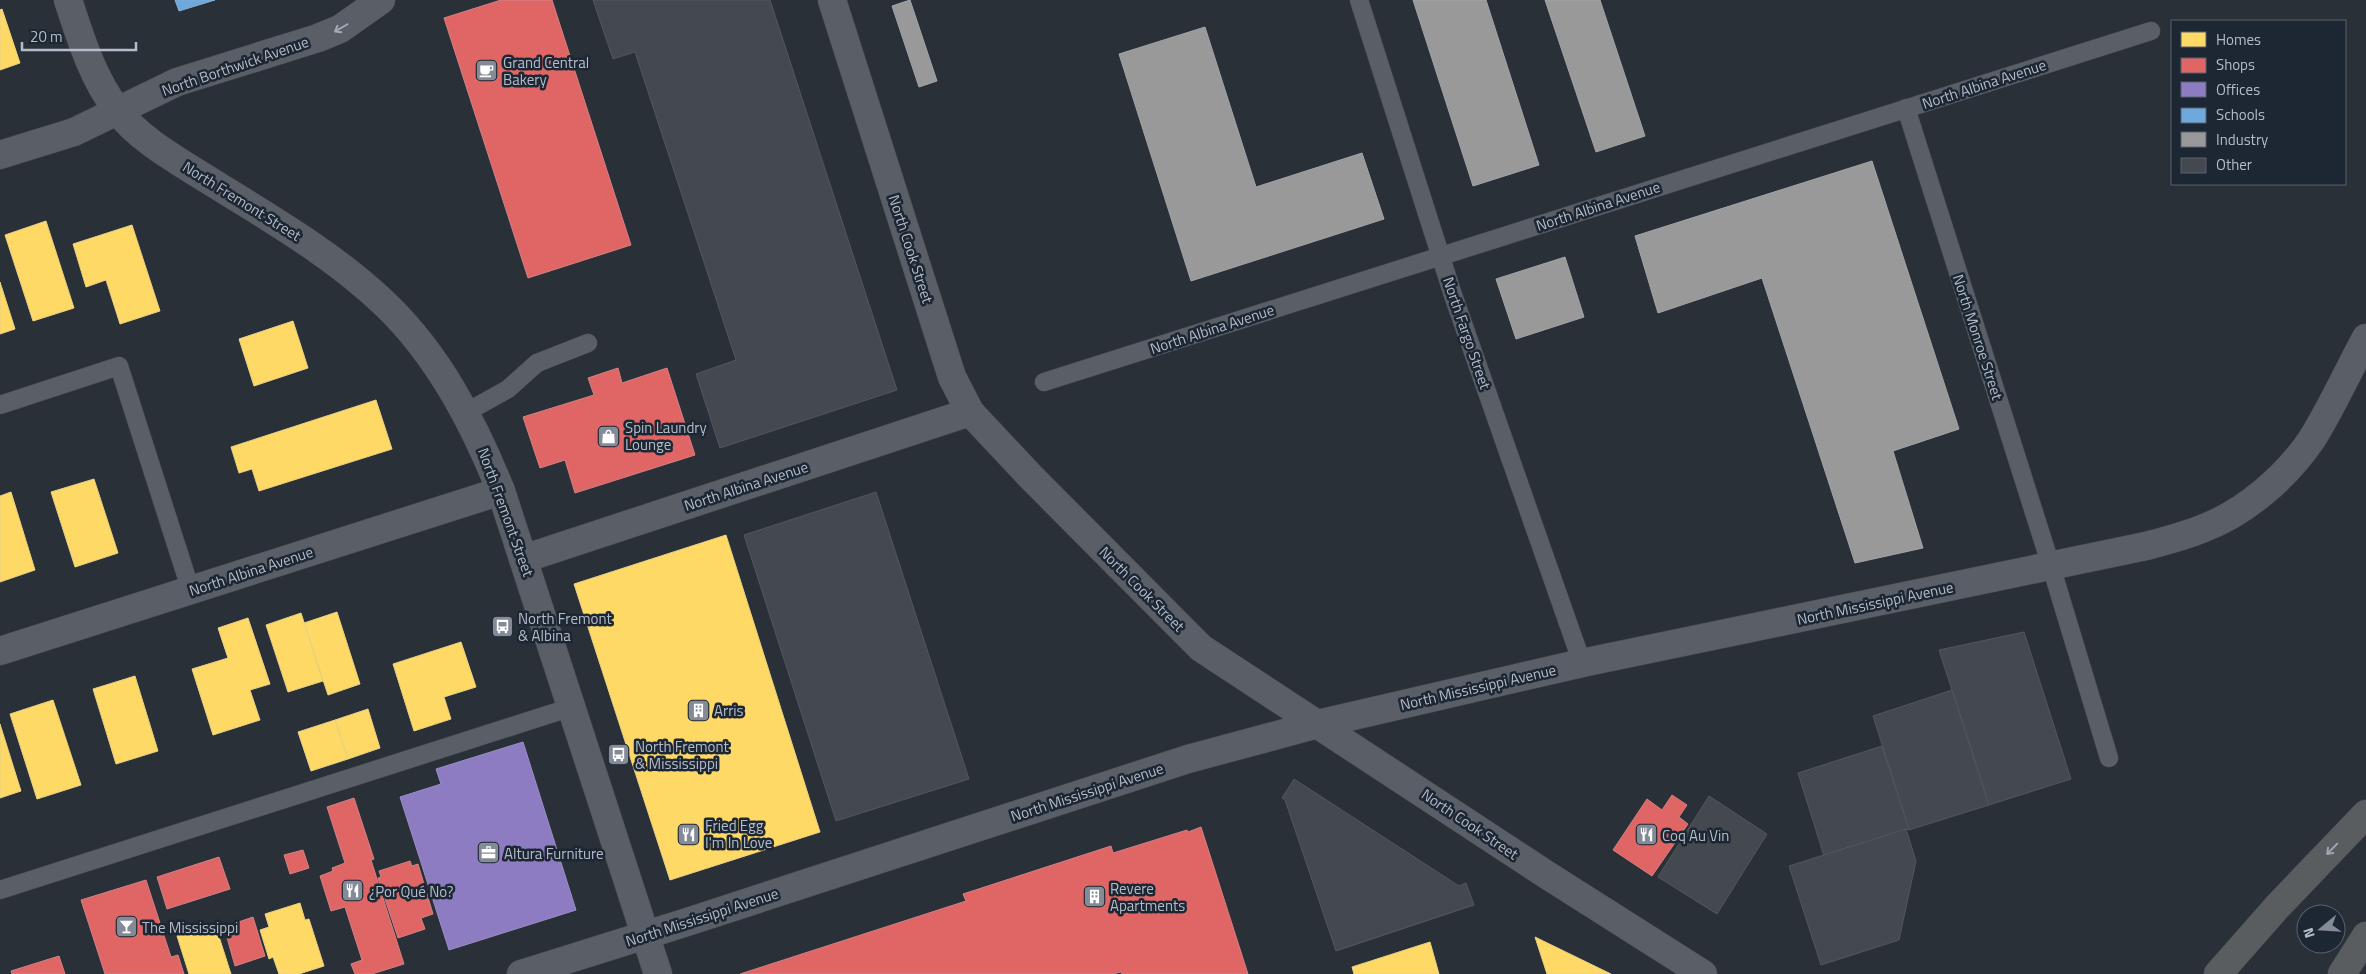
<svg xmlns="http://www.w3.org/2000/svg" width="2366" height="974" font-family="'Titillium Web',sans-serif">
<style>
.homes{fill:#ffd966;stroke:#e8d084}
.shops{fill:#e06666;stroke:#d38084}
.offices{fill:#8e7cc3;stroke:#998fc5}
.schools{fill:#6fa8dc;stroke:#84aed6}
.industry{fill:#999;stroke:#a1a4a7}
.building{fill:#444950;stroke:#52575f}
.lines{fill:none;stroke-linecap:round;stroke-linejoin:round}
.service-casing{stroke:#484c53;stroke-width:19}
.minor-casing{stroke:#484c53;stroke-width:29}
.tertiary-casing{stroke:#484c53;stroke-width:29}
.motorway-casing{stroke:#474c53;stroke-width:29}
.service{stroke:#5a5e66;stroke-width:18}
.minor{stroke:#5a5e66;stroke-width:28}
.tertiary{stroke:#5a5e66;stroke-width:28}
.motorway{stroke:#5a5d60;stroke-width:28}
.oneway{stroke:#a2a9b5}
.oneway2{stroke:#9ea4af}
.labels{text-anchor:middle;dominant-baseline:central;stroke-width:5;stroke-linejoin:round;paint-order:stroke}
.poi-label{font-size:15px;fill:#b4bcc9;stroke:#1d2633;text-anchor:start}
.street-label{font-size:15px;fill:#b4bcc9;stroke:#1d2633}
</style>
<rect width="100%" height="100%" fill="#2a3038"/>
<g class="homes">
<polygon points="2,9 20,63 0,70 0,10"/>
<polygon points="46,221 74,308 33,321 5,235"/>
<polygon points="132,225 160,311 120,324 106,280 86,287 73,244"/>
<polygon points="0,282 15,329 0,334"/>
<polygon points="293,321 308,368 254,386 239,339"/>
<polygon points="376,400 392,449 259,491 252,469 239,473 231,447"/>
<polygon points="94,479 118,553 75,567 51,492"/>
<polygon points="11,492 35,570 0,582 0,496"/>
<polygon points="726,535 820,832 670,880 574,584"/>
<polygon points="337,612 360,684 328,695 304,623"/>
<polygon points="301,613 323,681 288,692 266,625"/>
<polygon points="248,618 270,684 250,690 260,720 213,735 192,669 228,658 218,628"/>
<polygon points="461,642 476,687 444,697 451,719 414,731 393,664"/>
<polygon points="135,676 158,751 116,764 93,689"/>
<polygon points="53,700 81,785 37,799 10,714"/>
<polygon points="368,709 380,748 348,759 335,720"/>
<polygon points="335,720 348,759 311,771 298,732"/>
<polygon points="0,724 21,791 0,798"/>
<polygon points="300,903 305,920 309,919 324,966 299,974 279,974 273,957 269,959 260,930 269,927 265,914"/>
<polygon points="215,924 231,974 189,974 177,936"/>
<polygon points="1535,937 1611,974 1547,974"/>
<polygon points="1430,942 1439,974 1354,974 1352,967"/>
</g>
<g class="shops">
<polygon points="501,0 552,0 631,245 528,278 444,18"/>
<polygon points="618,368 622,383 667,368 695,455 575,493 565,460 540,468 523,417 594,395 588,378"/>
<polygon points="1672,795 1687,805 1679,817 1688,824 1652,876 1613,850 1647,799 1662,810"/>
<polygon points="354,798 374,859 371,860 404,964 372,974 355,974 351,964 362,960 345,907 331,911 320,876 333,871 332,868 345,863 327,807"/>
<polygon points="1201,827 1248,974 1122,974 1121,972 1113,974 740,974 966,901 963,894 1111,846 1113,853 1187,830 1188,832"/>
<polygon points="303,850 309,868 290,874 284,855"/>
<polygon points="219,857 230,889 167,909 157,877"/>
<polygon points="410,861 412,866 418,864 433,914 421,918 425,929 398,938 378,878 381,877 379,871"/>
<polygon points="146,880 171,957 178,955 184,974 105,974 81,900"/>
<polygon points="253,917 265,956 235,966 224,927"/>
<polygon points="59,956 65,974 12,974 11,971"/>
</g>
<polygon class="offices" points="523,742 576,910 449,950 400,797 441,784 436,769"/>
<polygon class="schools" points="175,0 215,0 179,11"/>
<g class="industry">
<polygon points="910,0 937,81 919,87 892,6"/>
<polygon points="1413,0 1486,0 1539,165 1473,186"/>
<polygon points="1545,0 1600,0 1645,136 1596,152"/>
<polygon points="1205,27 1256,187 1362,153 1384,219 1191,281 1119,54"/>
<polygon points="1872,161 1959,429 1893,451 1923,548 1855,563 1762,278 1658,313 1635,236"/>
<polygon points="1565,257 1584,317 1516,339 1496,279"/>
</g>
<g class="building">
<polygon points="593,0 770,0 897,390 720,448 696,374 736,360 635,52 613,59"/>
<polygon points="876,492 969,779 836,821 744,535"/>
<polygon points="2024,632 2071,779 1989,805 1939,650"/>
<polygon points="1952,690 1989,805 1909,830 1873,716"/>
<polygon points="1882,746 1909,829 1824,856 1798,773"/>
<polygon points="1294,779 1459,886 1466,883 1474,905 1336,951 1285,800 1282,798"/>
<polygon points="1709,796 1767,834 1717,914 1658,877"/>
<polygon points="1906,829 1916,861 1899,940 1821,965 1789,866"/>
</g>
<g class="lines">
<defs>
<g id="service">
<polyline points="1359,0 1453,295 1582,663"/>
<polyline points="1906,108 2051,566 2109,758"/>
<polyline points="1044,382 2151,31"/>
<polyline points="0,405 119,366 191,591"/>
<polyline points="465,413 508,389 537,363 588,343"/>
<polyline points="0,890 572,707"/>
</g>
<g id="minor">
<polyline points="832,0 952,377 970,412 1031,477 1201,648 1547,875 1703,974"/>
<polyline points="0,155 74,132 177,82 318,38 340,29 381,0"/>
<polyline points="523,559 970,412"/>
<polyline points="0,651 501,491"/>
<polyline points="645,934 658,974"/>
</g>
<g id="tertiary">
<path d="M68,0C81,39 92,77 117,110C138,139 180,162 210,181C271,219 334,255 386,305C439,356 474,424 501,491L645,934"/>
<path d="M521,974L684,923L1188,759L1318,724L1582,663L2146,546C2165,541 2185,536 2204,528C2246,512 2287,476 2312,439C2332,407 2348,371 2366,338"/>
</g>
<g id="motorway">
<polyline points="2218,974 2277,907 2366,814"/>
<polyline points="2342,974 2366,936"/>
</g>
</defs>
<use href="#service" class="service-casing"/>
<use href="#minor" class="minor-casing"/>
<use href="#tertiary" class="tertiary-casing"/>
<use href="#motorway" class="motorway-casing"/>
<use href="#service" class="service"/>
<use href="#minor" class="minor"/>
<use href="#tertiary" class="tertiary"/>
<use href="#motorway" class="motorway"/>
</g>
<defs><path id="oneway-shaft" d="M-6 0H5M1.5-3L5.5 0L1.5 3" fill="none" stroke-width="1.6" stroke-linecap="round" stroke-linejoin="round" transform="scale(1.25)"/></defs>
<use class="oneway" href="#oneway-shaft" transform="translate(341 28) rotate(150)"/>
<use class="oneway2" href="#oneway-shaft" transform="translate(2332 849) rotate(134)"/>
<defs>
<symbol id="cafe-square" viewBox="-11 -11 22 22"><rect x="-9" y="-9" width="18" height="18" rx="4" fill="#848b96" stroke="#1d2633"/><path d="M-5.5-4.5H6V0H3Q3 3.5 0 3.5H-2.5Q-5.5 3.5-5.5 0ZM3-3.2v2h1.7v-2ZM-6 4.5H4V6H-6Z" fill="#fff"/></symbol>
<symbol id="shop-square" viewBox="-11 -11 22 22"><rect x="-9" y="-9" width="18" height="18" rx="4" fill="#848b96" stroke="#1d2633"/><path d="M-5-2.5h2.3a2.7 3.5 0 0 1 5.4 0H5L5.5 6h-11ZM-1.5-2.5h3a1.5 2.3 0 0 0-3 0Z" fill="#fff"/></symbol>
<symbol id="bus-square" viewBox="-11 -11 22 22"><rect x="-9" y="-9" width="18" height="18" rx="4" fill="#848b96" stroke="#1d2633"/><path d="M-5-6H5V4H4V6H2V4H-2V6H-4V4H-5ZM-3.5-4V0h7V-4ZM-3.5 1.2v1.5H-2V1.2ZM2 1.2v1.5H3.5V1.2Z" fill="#fff"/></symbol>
<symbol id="building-square" viewBox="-11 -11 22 22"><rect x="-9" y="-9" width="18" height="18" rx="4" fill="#848b96" stroke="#1d2633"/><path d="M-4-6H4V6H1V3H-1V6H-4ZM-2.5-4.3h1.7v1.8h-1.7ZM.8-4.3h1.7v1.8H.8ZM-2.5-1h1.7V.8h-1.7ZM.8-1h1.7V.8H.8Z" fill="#fff"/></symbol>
<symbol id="restaurant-square" viewBox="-11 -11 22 22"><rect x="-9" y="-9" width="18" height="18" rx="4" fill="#848b96" stroke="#1d2633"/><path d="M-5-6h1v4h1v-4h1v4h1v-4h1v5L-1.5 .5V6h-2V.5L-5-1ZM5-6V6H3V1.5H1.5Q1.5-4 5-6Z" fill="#fff"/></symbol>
<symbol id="office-square" viewBox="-11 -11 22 22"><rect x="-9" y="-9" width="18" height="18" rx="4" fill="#848b96" stroke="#1d2633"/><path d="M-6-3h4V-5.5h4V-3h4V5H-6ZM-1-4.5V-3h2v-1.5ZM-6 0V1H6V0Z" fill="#fff"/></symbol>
<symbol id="bar-square" viewBox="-11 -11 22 22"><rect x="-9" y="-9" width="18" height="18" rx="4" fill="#848b96" stroke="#1d2633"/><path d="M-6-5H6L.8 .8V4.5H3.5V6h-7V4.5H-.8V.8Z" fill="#fff"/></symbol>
</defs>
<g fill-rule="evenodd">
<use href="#cafe-square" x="474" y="58" width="25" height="25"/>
<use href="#shop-square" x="596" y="424" width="25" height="25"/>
<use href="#bus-square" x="490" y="614" width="25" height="25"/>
<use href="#building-square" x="686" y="698" width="25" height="25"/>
<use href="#bus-square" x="606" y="742" width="25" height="25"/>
<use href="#restaurant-square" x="676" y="822" width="25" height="25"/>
<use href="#restaurant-square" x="1634" y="822" width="25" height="25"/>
<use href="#office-square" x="476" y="840" width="25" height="25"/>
<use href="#restaurant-square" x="340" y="878" width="25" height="25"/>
<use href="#building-square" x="1082" y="884" width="25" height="25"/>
<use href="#bar-square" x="114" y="914" width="25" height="25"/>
</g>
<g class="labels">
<g class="poi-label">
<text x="503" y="62">Grand Central<tspan x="503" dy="17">Bakery</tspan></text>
<text x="625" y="427">Spin Laundry<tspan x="625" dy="17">Lounge</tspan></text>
<text x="518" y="618">North Fremont<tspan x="518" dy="17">&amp; Albina</tspan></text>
<text x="714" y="710">Arris</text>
<text x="635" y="746">North Fremont<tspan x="635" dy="17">&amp; Mississippi</tspan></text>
<text x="705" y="825">Fried Egg<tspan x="705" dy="17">I'm In Love</tspan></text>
<text x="1662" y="835">Coq Au Vin</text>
<text x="504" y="853">Altura Furniture</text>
<text x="1110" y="888">Revere<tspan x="1110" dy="17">Apartments</tspan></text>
<text x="369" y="891">¿Por Qué No?</text>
<text x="142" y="927">The Mississippi</text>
</g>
<g class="street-label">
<text transform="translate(235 66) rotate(-19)">North Borthwick Avenue</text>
<text transform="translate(1984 84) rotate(-18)">North Albina Avenue</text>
<text transform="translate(242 201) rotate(32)">North Fremont Street</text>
<text transform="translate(1598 206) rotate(-18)">North Albina Avenue</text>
<text transform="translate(911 249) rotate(72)">North Cook Street</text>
<text transform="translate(1212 329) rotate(-18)">North Albina Avenue</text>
<text transform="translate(1467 333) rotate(71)">North Fargo Street</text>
<text transform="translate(1978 337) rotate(72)">North Monroe Street</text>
<text transform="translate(746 486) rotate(-18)">North Albina Avenue</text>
<text transform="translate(506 512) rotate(70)">North Fremont Street</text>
<text transform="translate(251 571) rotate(-18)">North Albina Avenue</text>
<text transform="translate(1142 589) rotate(45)">North Cook Street</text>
<text transform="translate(1875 603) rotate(-12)">North Mississippi Avenue</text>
<text transform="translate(1478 687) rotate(-13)">North Mississippi Avenue</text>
<text transform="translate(1087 792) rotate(-18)">North Mississippi Avenue</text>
<text transform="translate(1470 824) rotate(34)">North Cook Street</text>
<text transform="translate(702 917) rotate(-18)">North Mississippi Avenue</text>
</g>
</g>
<rect x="2171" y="20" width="175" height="165" fill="#1d2633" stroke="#59626f"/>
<rect x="2181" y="32" width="25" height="15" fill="#ffd966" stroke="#59626f"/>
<text x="2216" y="45" font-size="15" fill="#b4bcc9">Homes</text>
<rect x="2181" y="58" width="25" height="15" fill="#e06666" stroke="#59626f"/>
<text x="2216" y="70" font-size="15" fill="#b4bcc9">Shops</text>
<rect x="2181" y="82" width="25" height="15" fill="#8e7cc3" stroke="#59626f"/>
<text x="2216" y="95" font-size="15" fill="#b4bcc9">Offices</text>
<rect x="2181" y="108" width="25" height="15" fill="#6fa8dc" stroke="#59626f"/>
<text x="2216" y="120" font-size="15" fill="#b4bcc9">Schools</text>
<rect x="2181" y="132" width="25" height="15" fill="#999999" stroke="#59626f"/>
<text x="2216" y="145" font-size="15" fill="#b4bcc9">Industry</text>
<rect x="2181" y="158" width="25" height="15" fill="#444950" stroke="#59626f"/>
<text x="2216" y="170" font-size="15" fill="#b4bcc9">Other</text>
<g transform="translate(2321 929) rotate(252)"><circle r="24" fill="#1d2633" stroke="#59626f"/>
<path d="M0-4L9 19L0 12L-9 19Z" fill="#848b96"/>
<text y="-8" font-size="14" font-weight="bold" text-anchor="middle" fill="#b4bcc9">N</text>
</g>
<path d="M22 42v8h114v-8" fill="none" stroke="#b4bcc9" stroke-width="2.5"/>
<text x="30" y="42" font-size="15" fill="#b4bcc9" stroke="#1d2633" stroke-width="4" paint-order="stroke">20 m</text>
</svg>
